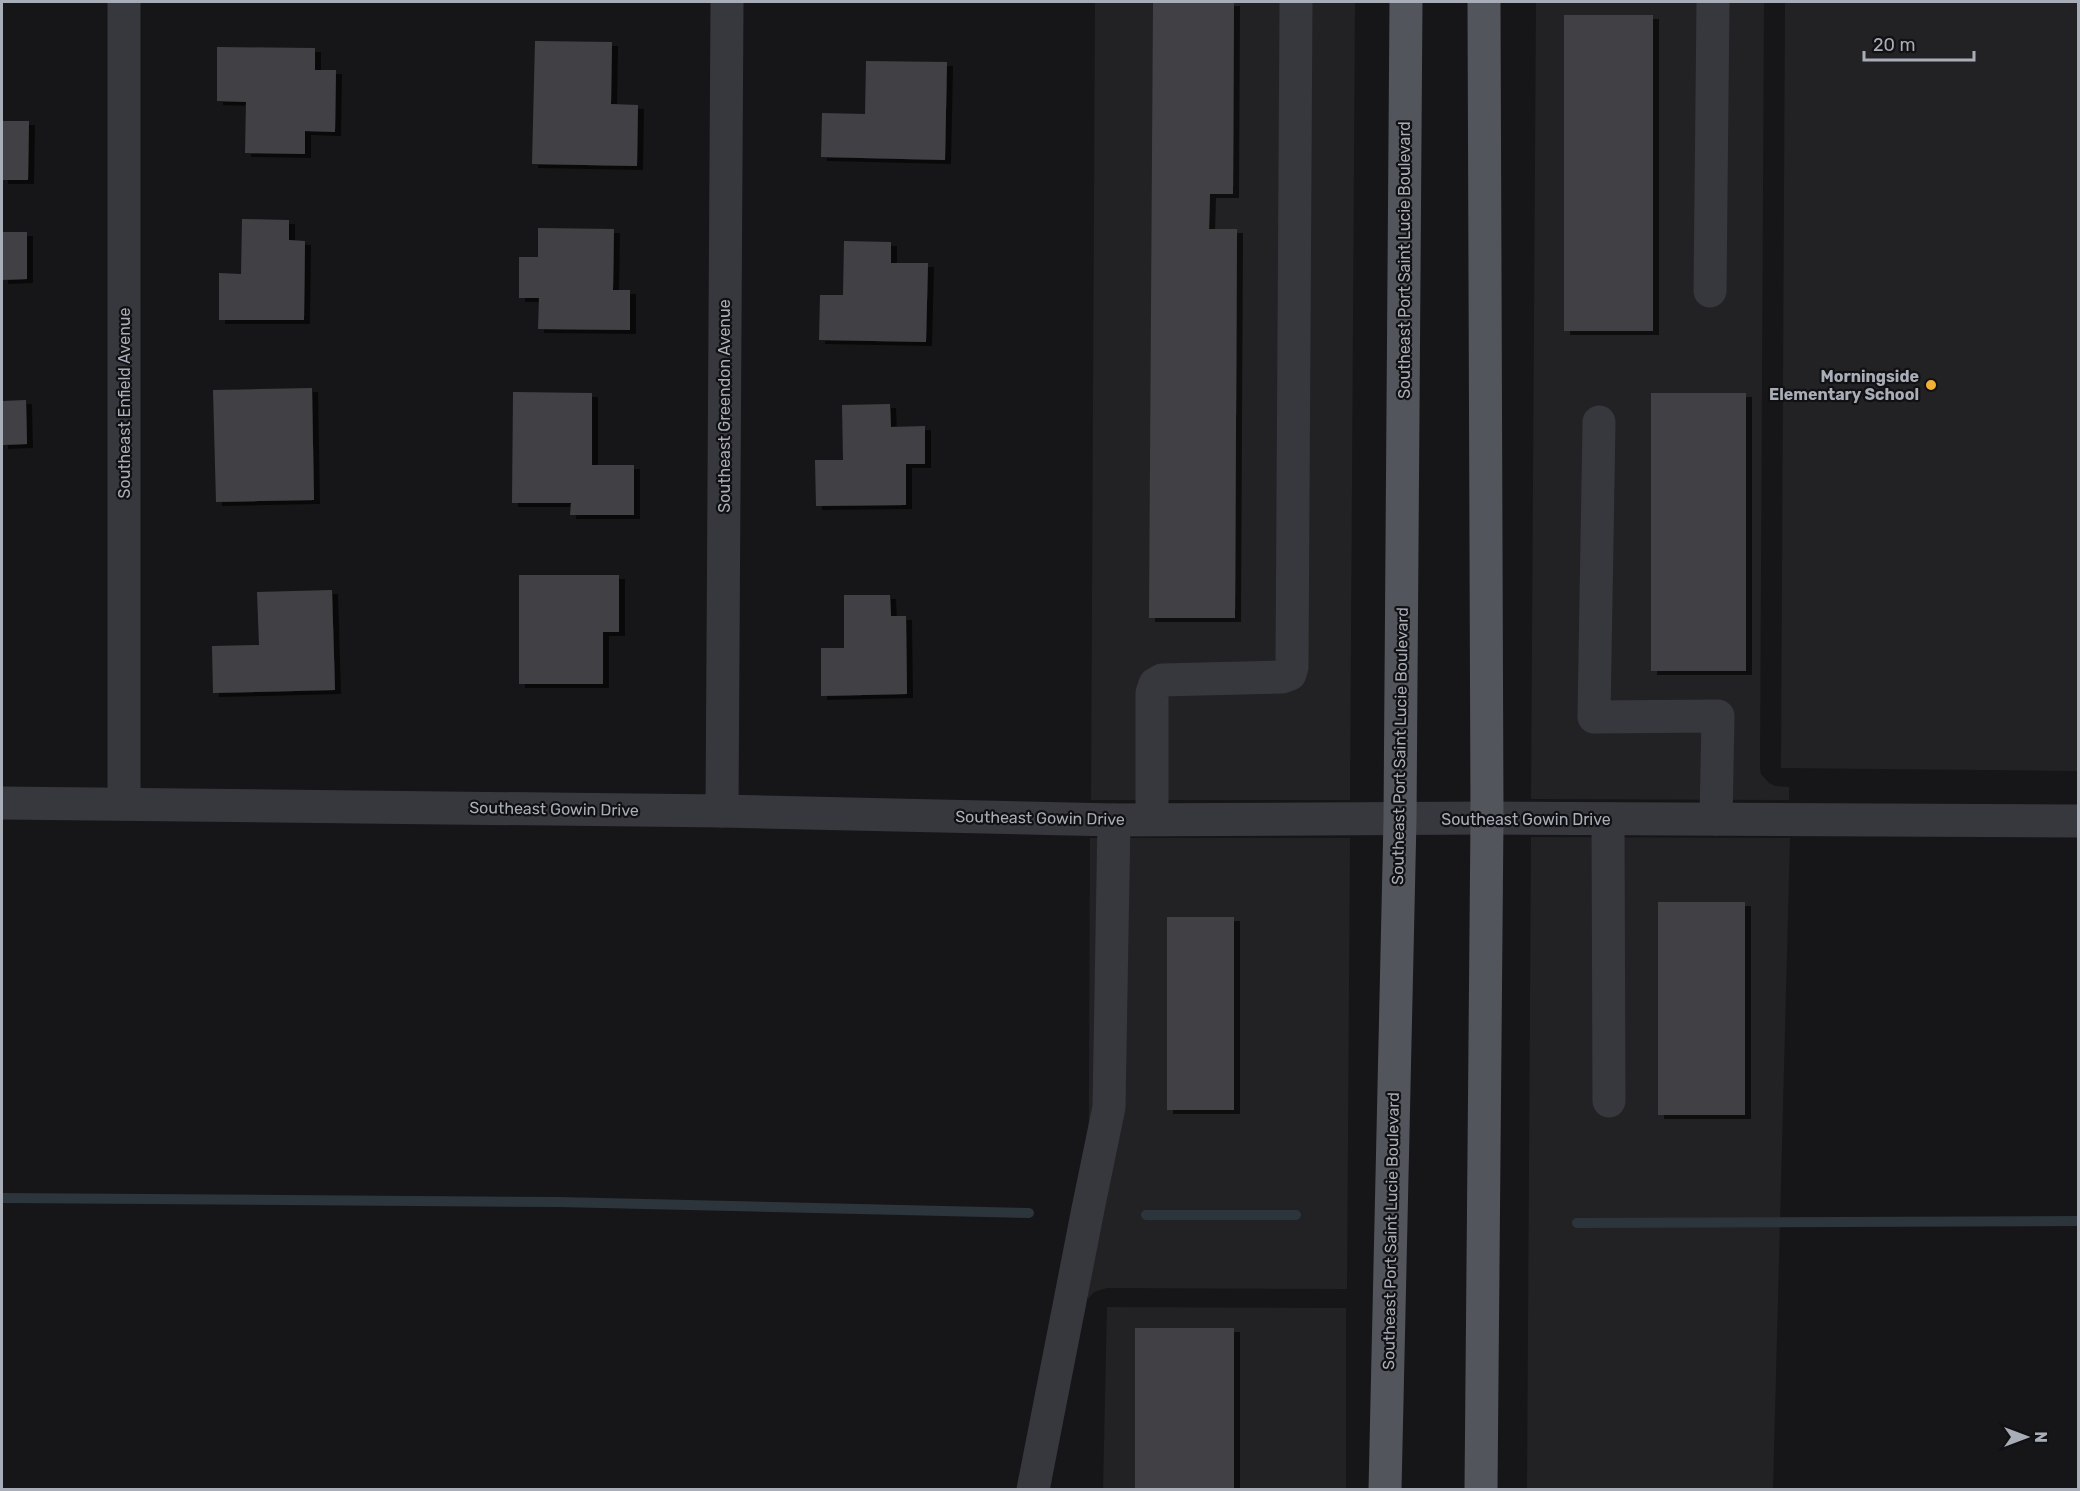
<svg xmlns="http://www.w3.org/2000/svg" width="2080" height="1491" font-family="Rubik,sans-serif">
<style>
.built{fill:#222225}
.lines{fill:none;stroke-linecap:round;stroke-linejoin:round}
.stream{stroke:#2c353c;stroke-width:10}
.building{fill:#404145;filter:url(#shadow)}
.minor{stroke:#37383d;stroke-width:33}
.major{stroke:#53555c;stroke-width:33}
.poi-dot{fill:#f2b134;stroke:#111113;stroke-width:2}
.labels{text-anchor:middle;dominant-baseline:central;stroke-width:4.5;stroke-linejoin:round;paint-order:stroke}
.street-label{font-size:16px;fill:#a8adb8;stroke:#111113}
.poi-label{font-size:16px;font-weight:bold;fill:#a8adb8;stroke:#111113;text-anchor:end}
</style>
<defs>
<filter id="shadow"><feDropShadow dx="6" dy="4" stdDeviation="0" flood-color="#0009"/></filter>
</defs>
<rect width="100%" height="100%" fill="#161618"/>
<g class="built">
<polygon points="1095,2 1355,2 1350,800 1091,800"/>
<polygon points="1536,2 1764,2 1760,768 1761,774 1769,783 1775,786 1789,787 1789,800 1531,799"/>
<polygon points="1785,2 2078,2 2078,771 1781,768"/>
<polygon points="1531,837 1790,838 1773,1489 1527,1490"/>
<polygon points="1090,838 1350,838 1347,1289 1107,1288 1094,1292 1088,1299"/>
<polygon points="1107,1307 1346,1308 1346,1489 1103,1490"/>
</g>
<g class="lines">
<g class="stream">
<polyline points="2,1198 559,1202 1029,1213"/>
<polyline points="1146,1215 1296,1215"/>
<polyline points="1577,1223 2078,1221"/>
</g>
</g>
<g class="building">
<polygon points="1153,2 1234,2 1233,194 1210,194 1209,229 1237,229 1235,618 1149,618"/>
<rect x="1564" y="15" width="89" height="316"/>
<polygon points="535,41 612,42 611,104 638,105 637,166 532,164"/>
<polygon points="217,47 315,48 315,70 336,70 335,132 305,131 305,154 245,153 246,102 217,101"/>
<polygon points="866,61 947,62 945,160 821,157 822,113 865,114"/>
<polygon points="2,121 29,121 28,180 2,180"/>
<polygon points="242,219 289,220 289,240 305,241 304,320 219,320 219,273 241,274"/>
<polygon points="538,228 614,229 613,290 630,290 630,330 538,329 539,298 519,298 519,257 538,257"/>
<polygon points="2,232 27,232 27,279 2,280"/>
<polygon points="844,241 891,242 891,263 928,263 926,342 819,340 820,295 843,295"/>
<polygon points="312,388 314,500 216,502 213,390"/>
<polygon points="513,392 592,393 592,465 634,465 634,515 570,515 571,503 512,503"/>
<rect x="1651" y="393" width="95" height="278"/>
<polygon points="26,400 27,444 2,445 2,401"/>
<polygon points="890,404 891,427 925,426 925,464 906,464 906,505 816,506 815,460 843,460 842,405"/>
<polygon points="519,575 619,575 619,632 603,632 603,684 519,684"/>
<polygon points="332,590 335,690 213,693 212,646 259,645 257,592"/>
<polygon points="844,595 890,595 891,616 906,616 907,694 821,696 821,648 844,648"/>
<rect x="1658" y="902" width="87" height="213"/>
<rect x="1167" y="917" width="67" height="193"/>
<rect x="1135" y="1328" width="99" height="162"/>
</g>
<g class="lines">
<g class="minor">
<polyline points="124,2 124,804"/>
<polyline points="1710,291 1713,2"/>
<polyline points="1599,422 1594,717 1718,716 1716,819"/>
<polyline points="2,803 722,811 1114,820 1487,818 2078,821"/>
<polyline points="722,811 727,2"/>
<polyline points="1152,819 1152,693 1155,684 1162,680 1282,677 1290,674 1292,667 1296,2"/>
<polyline points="1608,819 1609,1101"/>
<polyline points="1033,1490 1088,1209 1109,1107 1114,820"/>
</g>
<g class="major">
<polyline points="1385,1490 1400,819 1406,2"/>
<polyline points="1481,1490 1487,818 1484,2"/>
</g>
</g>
<circle class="poi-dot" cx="1931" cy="385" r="6"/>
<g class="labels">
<g class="street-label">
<text transform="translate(1404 260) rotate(-90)">Southeast Port Saint Lucie Boulevard</text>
<text transform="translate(124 403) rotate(-90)">Southeast Enfield Avenue</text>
<text transform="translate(724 406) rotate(-90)">Southeast Greendon Avenue</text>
<text transform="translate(1400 746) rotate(-89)">Southeast Port Saint Lucie Boulevard</text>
<text transform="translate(554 809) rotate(1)">Southeast Gowin Drive</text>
<text transform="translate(1040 818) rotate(1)">Southeast Gowin Drive</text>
<text x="1526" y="819">Southeast Gowin Drive</text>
<text transform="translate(1391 1231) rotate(-89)">Southeast Port Saint Lucie Boulevard</text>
</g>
<g class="poi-label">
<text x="1919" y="376">Morningside<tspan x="1919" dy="18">Elementary School</tspan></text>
</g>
</g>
<rect width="2080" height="1491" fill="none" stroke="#a8adb8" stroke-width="6"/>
<g transform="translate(2026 1437) rotate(90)" stroke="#111113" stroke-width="4.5" paint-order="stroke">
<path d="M0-4.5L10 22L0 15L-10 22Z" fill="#a8adb8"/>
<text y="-9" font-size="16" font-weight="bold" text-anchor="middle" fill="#a8adb8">N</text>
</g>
<path d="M1864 51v9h110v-9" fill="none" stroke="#a8adb8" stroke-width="3"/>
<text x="1873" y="51" font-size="18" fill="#a8adb8" stroke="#111113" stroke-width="4.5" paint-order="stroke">20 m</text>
</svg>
